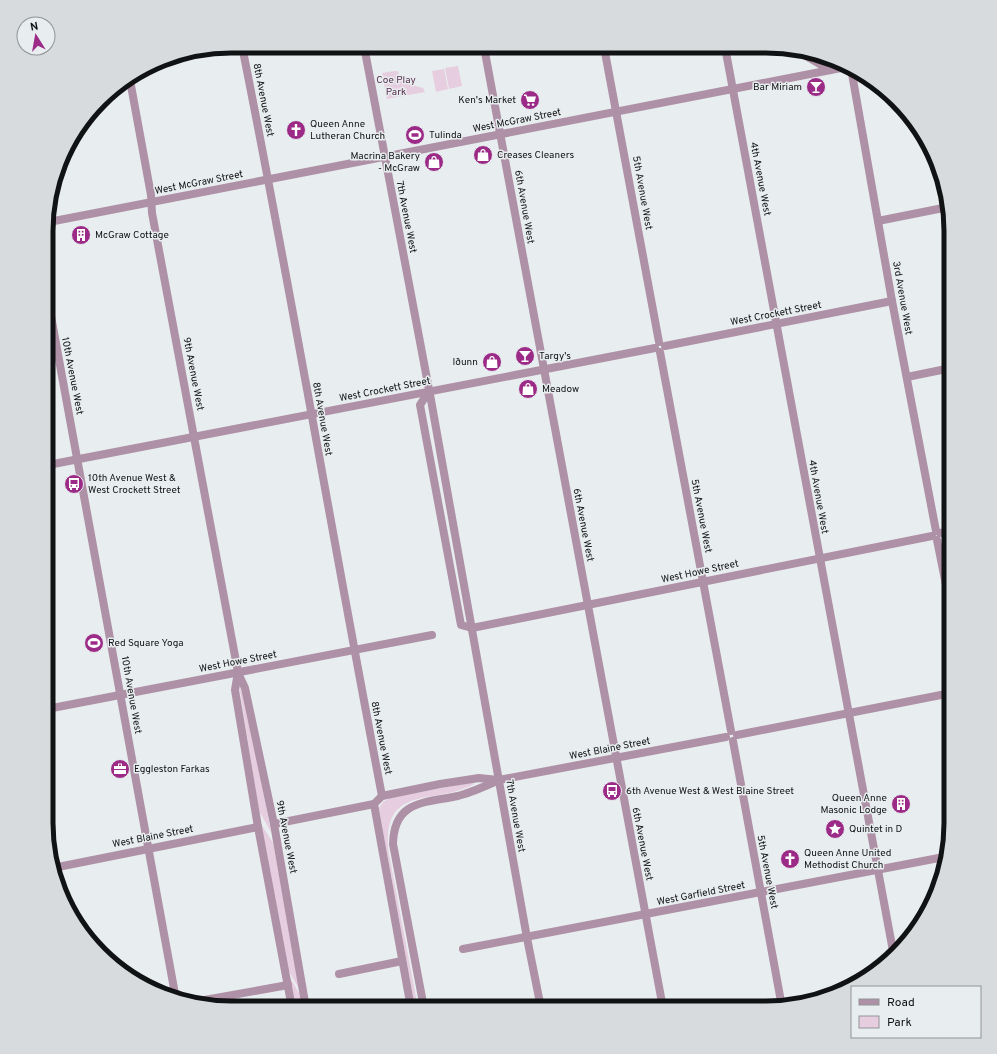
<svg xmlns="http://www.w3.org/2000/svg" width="997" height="1054" font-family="Overpass,sans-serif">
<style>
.green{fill:#e6cddf}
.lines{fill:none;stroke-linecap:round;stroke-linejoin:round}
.minor{stroke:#ae91a6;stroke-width:8}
.labels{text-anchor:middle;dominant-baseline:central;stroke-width:3;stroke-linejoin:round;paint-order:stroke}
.park-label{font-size:10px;fill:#58304f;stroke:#e8edef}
.poi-label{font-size:10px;fill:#111213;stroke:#e8edef;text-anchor:start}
.street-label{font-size:10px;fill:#111213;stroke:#e8edef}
.rim{fill:none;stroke:#111213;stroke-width:5}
</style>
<rect width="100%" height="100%" fill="#e8edef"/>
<g class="green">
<polygon points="458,66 462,86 449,89 445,68"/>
<polygon points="444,69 448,89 436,92 432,71"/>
<polygon points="394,71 398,71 399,75 409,78 412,85 423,88 425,92 387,99 382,73"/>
<polygon points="239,685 246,702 271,832 259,811"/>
<path d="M473,782L474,784C435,806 380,782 389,854L418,1008H415L379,808L383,802L390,798Z"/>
<polygon points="261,824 273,843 301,992 287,968"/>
<polygon points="288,974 300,995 303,1008 295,1008"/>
</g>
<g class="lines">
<g class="minor">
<path d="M242,46C292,295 334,546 382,796"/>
<polyline points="364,46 431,400 527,938 541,1008"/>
<polyline points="484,47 663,1008"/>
<polyline points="604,47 659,342"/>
<polyline points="725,47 893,951"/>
<polyline points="794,49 830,70"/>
<polyline points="851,68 892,301 936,531"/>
<polyline points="130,80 151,195 152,213 238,672 235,690 258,827 292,1008"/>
<polyline points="878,221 948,207"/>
<polyline points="49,222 846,67"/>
<polyline points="49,305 175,994"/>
<polyline points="665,346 892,301"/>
<polyline points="660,352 731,731"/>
<polyline points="907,377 951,368"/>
<polyline points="429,391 420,405 461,625 472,628"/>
<polyline points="48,465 655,348"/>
<polyline points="940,533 951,531"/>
<polyline points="937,540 951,610"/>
<polyline points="472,628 932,536"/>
<polyline points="238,673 245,688 274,824 306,1008"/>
<polyline points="47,709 432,635"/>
<polyline points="737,735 951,693"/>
<polyline points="733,741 782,1007"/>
<polyline points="374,804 411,1008"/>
<polyline points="274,824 374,804 382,796 440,784 479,778 498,780"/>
<polyline points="53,868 258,827"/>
<polyline points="463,949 944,857"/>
<polyline points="339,974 402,961"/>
<polyline points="199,1001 288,985"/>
<path d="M424,1008L393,844C394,800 425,803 458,796C473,792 486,786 499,780L726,737"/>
</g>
</g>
<defs>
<symbol id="bar-disc" viewBox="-11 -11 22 22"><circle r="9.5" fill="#9c2b88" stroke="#e8edef"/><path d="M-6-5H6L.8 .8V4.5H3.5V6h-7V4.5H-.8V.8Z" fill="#fff"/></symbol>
<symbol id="supermarket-disc" viewBox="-11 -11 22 22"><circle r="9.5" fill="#9c2b88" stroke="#e8edef"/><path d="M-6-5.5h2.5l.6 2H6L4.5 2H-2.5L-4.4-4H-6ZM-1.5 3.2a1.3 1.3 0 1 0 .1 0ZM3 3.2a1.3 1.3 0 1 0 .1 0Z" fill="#fff"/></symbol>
<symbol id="church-disc" viewBox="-11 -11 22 22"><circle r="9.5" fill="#9c2b88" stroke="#e8edef"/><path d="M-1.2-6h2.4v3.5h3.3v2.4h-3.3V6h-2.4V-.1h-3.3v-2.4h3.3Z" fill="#fff"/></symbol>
<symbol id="stadium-disc" viewBox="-11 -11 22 22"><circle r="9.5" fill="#9c2b88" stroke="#e8edef"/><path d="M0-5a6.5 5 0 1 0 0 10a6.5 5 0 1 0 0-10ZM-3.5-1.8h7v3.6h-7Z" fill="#fff"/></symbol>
<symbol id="shop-disc" viewBox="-11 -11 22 22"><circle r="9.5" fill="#9c2b88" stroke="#e8edef"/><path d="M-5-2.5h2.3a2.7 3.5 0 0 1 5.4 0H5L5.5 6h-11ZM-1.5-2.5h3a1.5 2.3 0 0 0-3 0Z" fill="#fff"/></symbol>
<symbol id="building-disc" viewBox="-11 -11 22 22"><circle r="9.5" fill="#9c2b88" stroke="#e8edef"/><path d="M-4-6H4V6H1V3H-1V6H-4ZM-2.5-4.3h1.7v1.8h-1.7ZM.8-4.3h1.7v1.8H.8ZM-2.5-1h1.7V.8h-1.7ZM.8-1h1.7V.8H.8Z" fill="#fff"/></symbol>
<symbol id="bus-disc" viewBox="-11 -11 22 22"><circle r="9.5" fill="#9c2b88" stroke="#e8edef"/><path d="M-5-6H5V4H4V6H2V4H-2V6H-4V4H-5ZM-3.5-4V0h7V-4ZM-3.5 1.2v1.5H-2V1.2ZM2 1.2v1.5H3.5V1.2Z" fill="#fff"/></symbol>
<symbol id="office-disc" viewBox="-11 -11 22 22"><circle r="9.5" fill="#9c2b88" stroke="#e8edef"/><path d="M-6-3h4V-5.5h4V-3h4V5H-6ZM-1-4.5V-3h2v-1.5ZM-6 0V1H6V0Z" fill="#fff"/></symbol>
<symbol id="sight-disc" viewBox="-11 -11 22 22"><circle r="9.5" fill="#9c2b88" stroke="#e8edef"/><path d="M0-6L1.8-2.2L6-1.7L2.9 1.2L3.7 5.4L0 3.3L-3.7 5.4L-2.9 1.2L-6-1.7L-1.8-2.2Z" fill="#fff"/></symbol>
</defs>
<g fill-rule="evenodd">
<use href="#bar-disc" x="805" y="76" width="22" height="22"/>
<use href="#supermarket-disc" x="519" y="89" width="22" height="22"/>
<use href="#church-disc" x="285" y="119" width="22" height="22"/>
<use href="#stadium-disc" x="404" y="124" width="22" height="22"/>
<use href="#shop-disc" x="472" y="144" width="22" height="22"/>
<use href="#shop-disc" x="423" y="151" width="22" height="22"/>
<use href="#building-disc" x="70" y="224" width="22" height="22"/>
<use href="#bar-disc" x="514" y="345" width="22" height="22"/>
<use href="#shop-disc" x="481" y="351" width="22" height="22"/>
<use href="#shop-disc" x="517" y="378" width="22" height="22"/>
<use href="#bus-disc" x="63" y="473" width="22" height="22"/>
<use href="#stadium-disc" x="83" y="632" width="22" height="22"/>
<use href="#office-disc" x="109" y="758" width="22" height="22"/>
<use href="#bus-disc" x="601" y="780" width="22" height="22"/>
<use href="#building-disc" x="890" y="793" width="22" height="22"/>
<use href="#sight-disc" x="824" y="818" width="22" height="22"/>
<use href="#church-disc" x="779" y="848" width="22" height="22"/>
</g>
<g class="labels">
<g class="park-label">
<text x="396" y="80">Coe Play<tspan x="396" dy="12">Park</tspan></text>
</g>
<g class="poi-label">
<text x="802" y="87" text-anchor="end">Bar Miriam</text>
<text x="516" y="100" text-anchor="end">Ken's Market</text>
<text x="310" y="124">Queen Anne<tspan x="310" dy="12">Lutheran Church</tspan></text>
<text x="429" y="135">Tulinda</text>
<text x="497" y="155">Creases Cleaners</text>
<text x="420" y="156" text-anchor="end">Macrina Bakery<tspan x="420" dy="12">- McGraw</tspan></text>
<text x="95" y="235">McGraw Cottage</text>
<text x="539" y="356">Targy's</text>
<text x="478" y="362" text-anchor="end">Iðunn</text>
<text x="542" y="389">Meadow</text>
<text x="88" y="478">10th Avenue West &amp;<tspan x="88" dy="12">West Crockett Street</tspan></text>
<text x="108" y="643">Red Square Yoga</text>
<text x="134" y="769">Eggleston Farkas</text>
<text x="626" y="791">6th Avenue West &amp; West Blaine Street</text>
<text x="887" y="798" text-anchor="end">Queen Anne<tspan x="887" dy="12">Masonic Lodge</tspan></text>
<text x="849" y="829">Quintet in D</text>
<text x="804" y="853">Queen Anne United<tspan x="804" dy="12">Methodist Church</tspan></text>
</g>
<g class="street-label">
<text transform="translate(263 100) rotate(79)">8th Avenue West</text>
<text transform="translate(517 121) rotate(-11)">West McGraw Street</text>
<text transform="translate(760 179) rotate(79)">4th Avenue West</text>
<text transform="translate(199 183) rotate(-11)">West McGraw Street</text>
<text transform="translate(642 193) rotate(80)">5th Avenue West</text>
<text transform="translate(524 207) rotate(80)">6th Avenue West</text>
<text transform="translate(406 217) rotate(79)">7th Avenue West</text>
<text transform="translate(902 298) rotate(80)">3rd Avenue West</text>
<text transform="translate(776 314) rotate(-11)">West Crockett Street</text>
<text transform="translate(193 374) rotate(79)">9th Avenue West</text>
<text transform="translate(72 376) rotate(79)">10th Avenue West</text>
<text transform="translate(385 390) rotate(-11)">West Crockett Street</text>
<text transform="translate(322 419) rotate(80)">8th Avenue West</text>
<text transform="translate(818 497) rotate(80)">4th Avenue West</text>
<text transform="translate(701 516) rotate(79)">5th Avenue West</text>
<text transform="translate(583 525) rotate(79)">6th Avenue West</text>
<text transform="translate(700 572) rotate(-12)">West Howe Street</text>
<text transform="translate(238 662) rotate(-11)">West Howe Street</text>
<text transform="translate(131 695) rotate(80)">10th Avenue West</text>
<text transform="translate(381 738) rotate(79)">8th Avenue West</text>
<text transform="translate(610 749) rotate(-11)">West Blaine Street</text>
<text transform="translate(515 816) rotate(80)">7th Avenue West</text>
<text transform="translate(153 837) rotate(-11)">West Blaine Street</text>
<text transform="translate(286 837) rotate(79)">9th Avenue West</text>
<text transform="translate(642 844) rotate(79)">6th Avenue West</text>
<text transform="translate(767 872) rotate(79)">5th Avenue West</text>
<text transform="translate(701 894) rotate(-11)">West Garfield Street</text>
</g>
</g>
<path d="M0 0H997V1054H0ZM231 53H766A178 178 0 0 1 944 231V823A178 178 0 0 1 766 1001H231A178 178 0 0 1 53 823V231A178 178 0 0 1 231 53Z" fill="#d7dbdd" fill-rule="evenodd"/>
<path class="rim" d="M231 53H766A178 178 0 0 1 944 231V823A178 178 0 0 1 766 1001H231A178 178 0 0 1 53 823V231A178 178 0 0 1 231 53Z"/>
<rect x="851" y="986" width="130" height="52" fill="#e8edef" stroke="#929597"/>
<rect x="859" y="999" width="20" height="6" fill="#ae91a6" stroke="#929597"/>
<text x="887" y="1006" font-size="12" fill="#111213">Road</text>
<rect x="859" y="1016" width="20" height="12" fill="#e6cddf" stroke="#929597"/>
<text x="887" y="1026" font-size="12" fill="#111213">Park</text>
<g transform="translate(36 36) rotate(349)"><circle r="19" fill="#e8edef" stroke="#929597"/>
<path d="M0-3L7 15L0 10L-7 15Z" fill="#9c2b88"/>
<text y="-6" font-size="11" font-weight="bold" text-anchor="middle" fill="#111213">N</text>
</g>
</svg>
